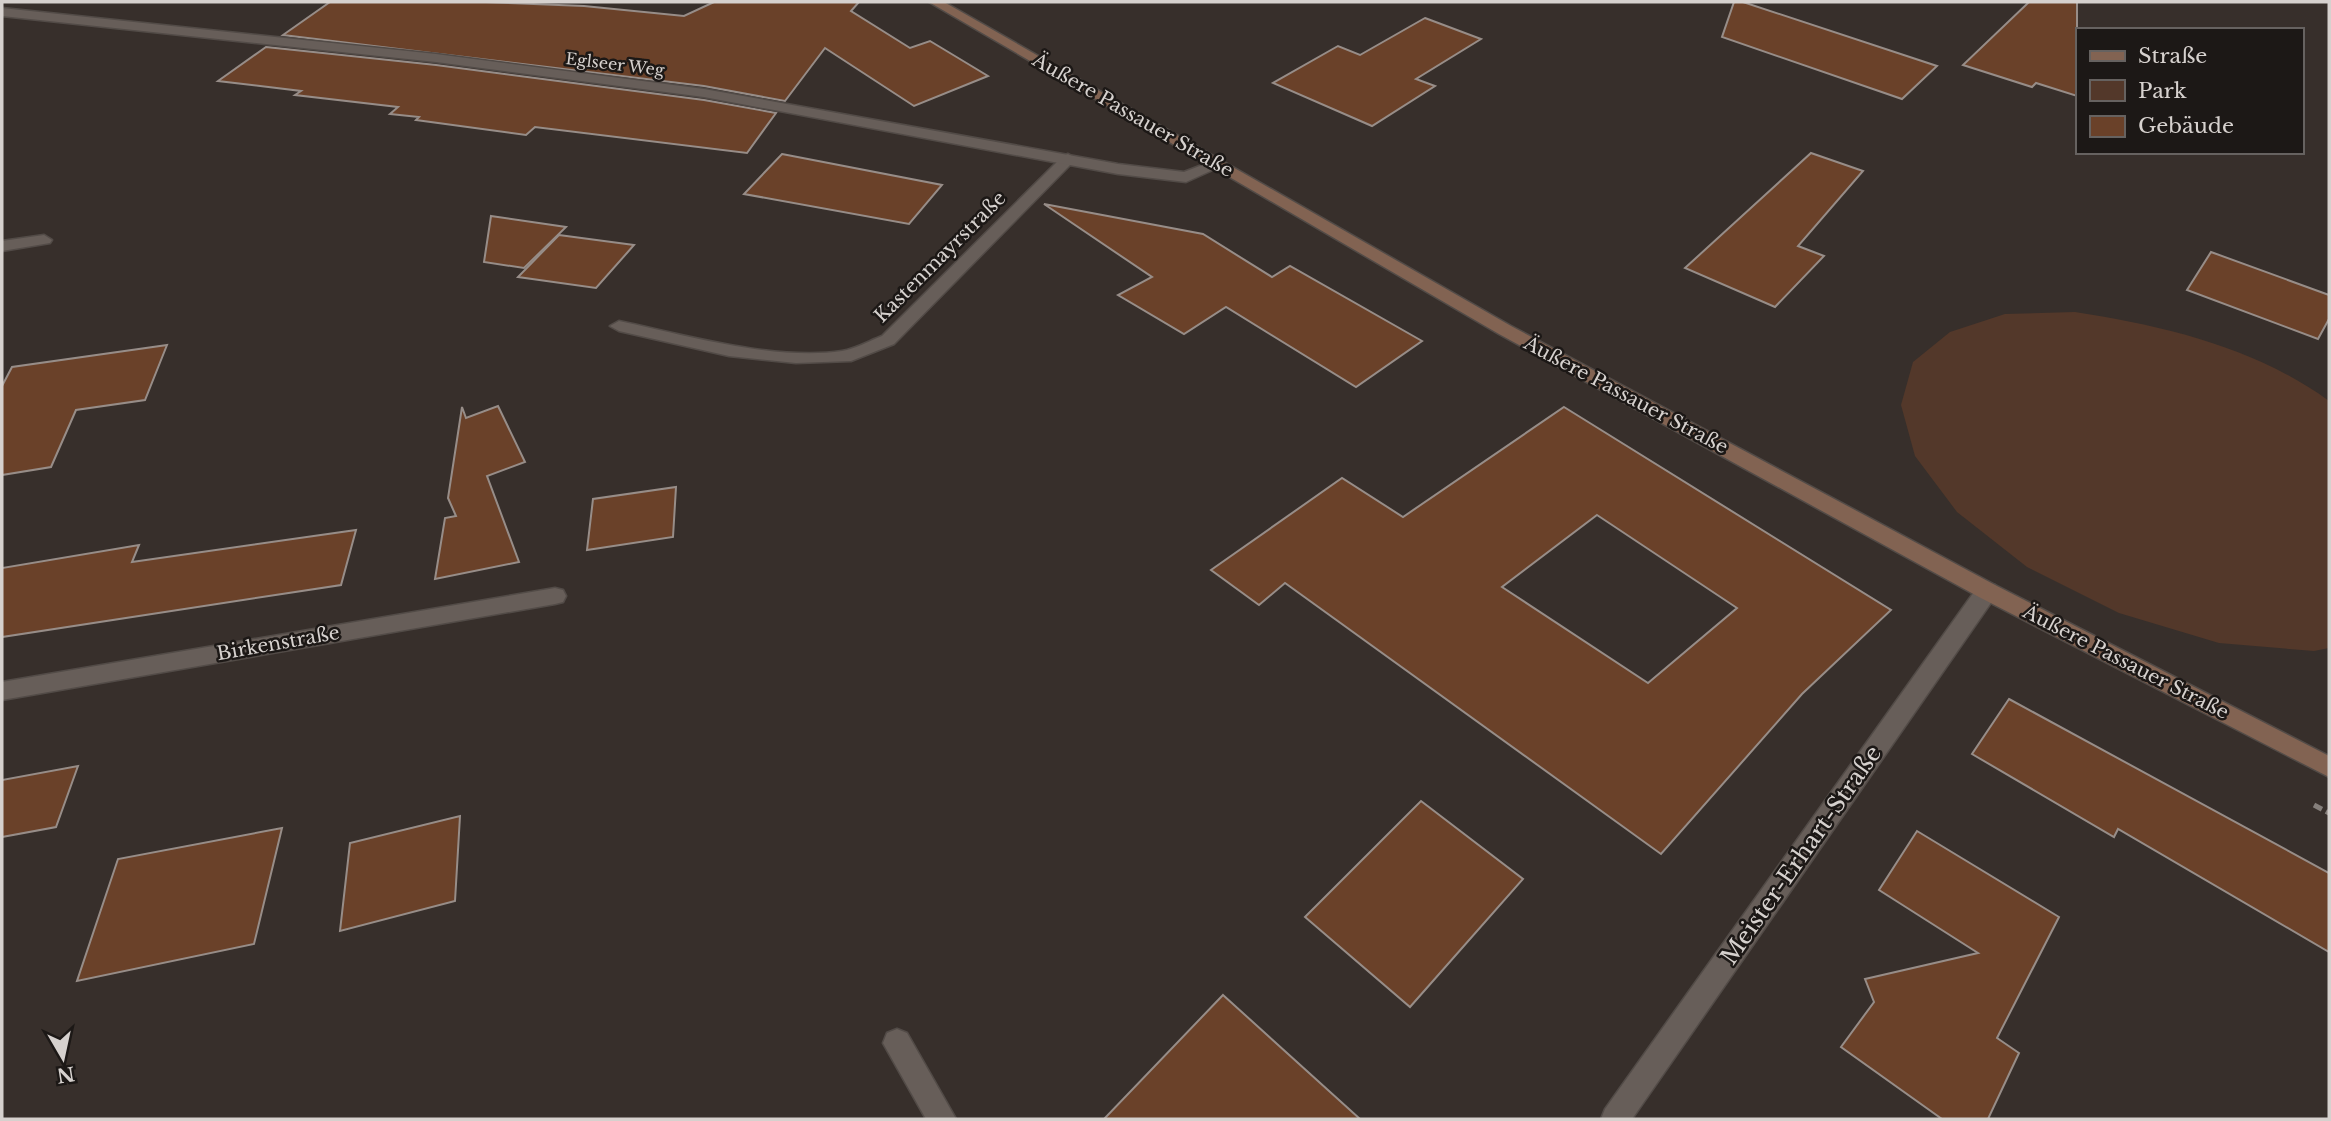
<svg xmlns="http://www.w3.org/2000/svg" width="2331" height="1121" font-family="'Libre Baskerville',serif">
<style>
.green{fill:#53382a}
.building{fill:#6a4129;stroke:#978d88;stroke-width:2;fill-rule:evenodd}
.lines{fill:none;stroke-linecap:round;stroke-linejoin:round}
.lane-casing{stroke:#524b47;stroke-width:3}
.street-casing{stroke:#524b47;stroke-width:3}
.secondary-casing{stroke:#524b47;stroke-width:3}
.path{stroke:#857f7b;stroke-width:5;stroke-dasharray:9 4.5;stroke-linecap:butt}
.lane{fill:#675e59;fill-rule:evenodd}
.street{fill:#675e59;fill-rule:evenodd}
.secondary{fill:#826352;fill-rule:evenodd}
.labels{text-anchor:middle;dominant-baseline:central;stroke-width:5;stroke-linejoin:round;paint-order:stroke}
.far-street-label{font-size:16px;fill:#d6d1ce;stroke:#1c1816}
.street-label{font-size:19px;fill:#d6d1ce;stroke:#1c1816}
.near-street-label{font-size:23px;fill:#d6d1ce;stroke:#1c1816}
</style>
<rect width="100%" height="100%" fill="#372f2b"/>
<path class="green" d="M2075,312C2164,326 2255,347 2329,401V648L2314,651L2219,643L2119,613L2027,567L1957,512L1915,456L1901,405L1913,362L1950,332L2005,314Z"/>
<g class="building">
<polygon points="330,2 486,2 584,6 684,16 714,2 859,2 851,11 910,48 930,41 988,76 914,106 825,48 785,101 704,86 283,35"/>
<polygon points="1734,2 1743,2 1937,66 1902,99 1722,37"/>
<polygon points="2029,2 2077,2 2077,96 2036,83 2032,87 1963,65"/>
<polygon points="1425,18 1481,39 1416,79 1435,86 1372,126 1273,83 1338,46 1360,55"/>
<polygon points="266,47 436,65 704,100 776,113 747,153 535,127 526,135 416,120 419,117 390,114 398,107 295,95 301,91 218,81"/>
<polygon points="1811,153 1863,171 1798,246 1824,256 1775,307 1685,268"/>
<polygon points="782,154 942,185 909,224 744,194"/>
<polygon points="1044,204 1203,234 1272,277 1290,266 1422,341 1356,387 1226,307 1184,334 1118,295 1152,277"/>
<polygon points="491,216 566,227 524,268 484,262"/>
<polygon points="559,235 634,245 596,288 518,277"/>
<polygon points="2211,252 2329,295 2329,319 2318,339 2187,290"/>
<polygon points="167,345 145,400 76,410 51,467 2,475 2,386 12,367"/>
<polygon points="498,406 525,462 487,476 519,562 435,579 445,518 456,516 448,498 462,407 466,418"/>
<path d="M1564,407L1891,610L1802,694L1661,854L1285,583L1259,605L1211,570L1342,478L1403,517ZM1597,515L1737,608L1648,683L1502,587Z"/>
<polygon points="676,487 673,537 587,550 593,499"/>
<polygon points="356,530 341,585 2,637 2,568 139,545 132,562"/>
<polygon points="2009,699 2329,873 2329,952 2118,829 2114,837 1972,754"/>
<polygon points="78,766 56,827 2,837 2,780"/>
<polygon points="1421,801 1523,879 1410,1007 1305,917"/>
<polygon points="460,816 455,901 340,931 350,843"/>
<polygon points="282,828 254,944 77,981 118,859"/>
<polygon points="1917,831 2059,917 1997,1038 2019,1053 1988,1119 1942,1119 1841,1047 1874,1002 1865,979 1978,953 1879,890"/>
<polygon points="1223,995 1360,1119 1104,1119"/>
</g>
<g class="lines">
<defs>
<path id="lane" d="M1068,154L1076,159L1073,162L894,344L851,361L796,363L729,356L619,331L610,326L619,321C685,335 775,361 842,351C855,349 869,341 882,336L1063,156Z"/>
<g id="street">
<polygon points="2,8 436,54 704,89 1118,164 1184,172 1218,159 1226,164 1186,182 1118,174 704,97 436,62 2,16"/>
<polygon points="44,235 52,240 50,243 2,251 2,241"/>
<polygon points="1987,583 1995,585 1998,591 1995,597 1632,1119 1601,1119 1605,1109 1979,585"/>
<polygon points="555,588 563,590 566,596 563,602 555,604 2,700 2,682"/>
<polygon points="897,1029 907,1033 956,1119 926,1119 883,1043 887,1033"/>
</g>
<polygon id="secondary" points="929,2 944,2 1511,326 1995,585 2329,756 2329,777 1979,597 1499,334"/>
</defs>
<use href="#lane" class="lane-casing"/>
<use href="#street" class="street-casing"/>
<use href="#secondary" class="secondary-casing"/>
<polyline class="path" points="2314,805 2329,813"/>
<use href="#lane" class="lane"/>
<use href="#street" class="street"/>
<use href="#secondary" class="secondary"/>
</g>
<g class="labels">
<g class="far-street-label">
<text transform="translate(615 64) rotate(7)">Eglseer Weg</text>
</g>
<g class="street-label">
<text transform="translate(1133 115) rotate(30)">Äußere Passauer Straße</text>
<text transform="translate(940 257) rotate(-45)">Kastenmayrstraße</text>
<text transform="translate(1626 395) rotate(28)">Äußere Passauer Straße</text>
<text transform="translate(278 643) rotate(-10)">Birkenstraße</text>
<text transform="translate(2126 662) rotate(27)">Äußere Passauer Straße</text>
</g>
<g class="near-street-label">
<text transform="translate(1801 855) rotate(-55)">Meister-Erhart-Straße</text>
</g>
</g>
<rect width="2331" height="1121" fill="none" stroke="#d6d1ce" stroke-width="7"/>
<rect x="2076" y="28" width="228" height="126" fill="#1c1816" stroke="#666260" stroke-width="2"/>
<rect x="2090" y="51" width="35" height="10" fill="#826352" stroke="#666260" stroke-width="2"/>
<text x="2138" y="63" font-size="21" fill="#d6d1ce">Straße</text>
<rect x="2090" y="80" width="35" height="21" fill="#53382a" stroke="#666260" stroke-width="2"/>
<text x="2138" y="98" font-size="21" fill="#d6d1ce">Park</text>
<rect x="2090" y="116" width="35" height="21" fill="#6a4129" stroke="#666260" stroke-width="2"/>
<text x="2138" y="133" font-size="21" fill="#d6d1ce">Gebäude</text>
<g transform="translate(63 1058) rotate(171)" stroke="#1c1816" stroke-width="5" paint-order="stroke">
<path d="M0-5L12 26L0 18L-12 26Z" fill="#d6d1ce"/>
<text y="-10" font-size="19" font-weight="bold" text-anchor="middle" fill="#d6d1ce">N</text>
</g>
</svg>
